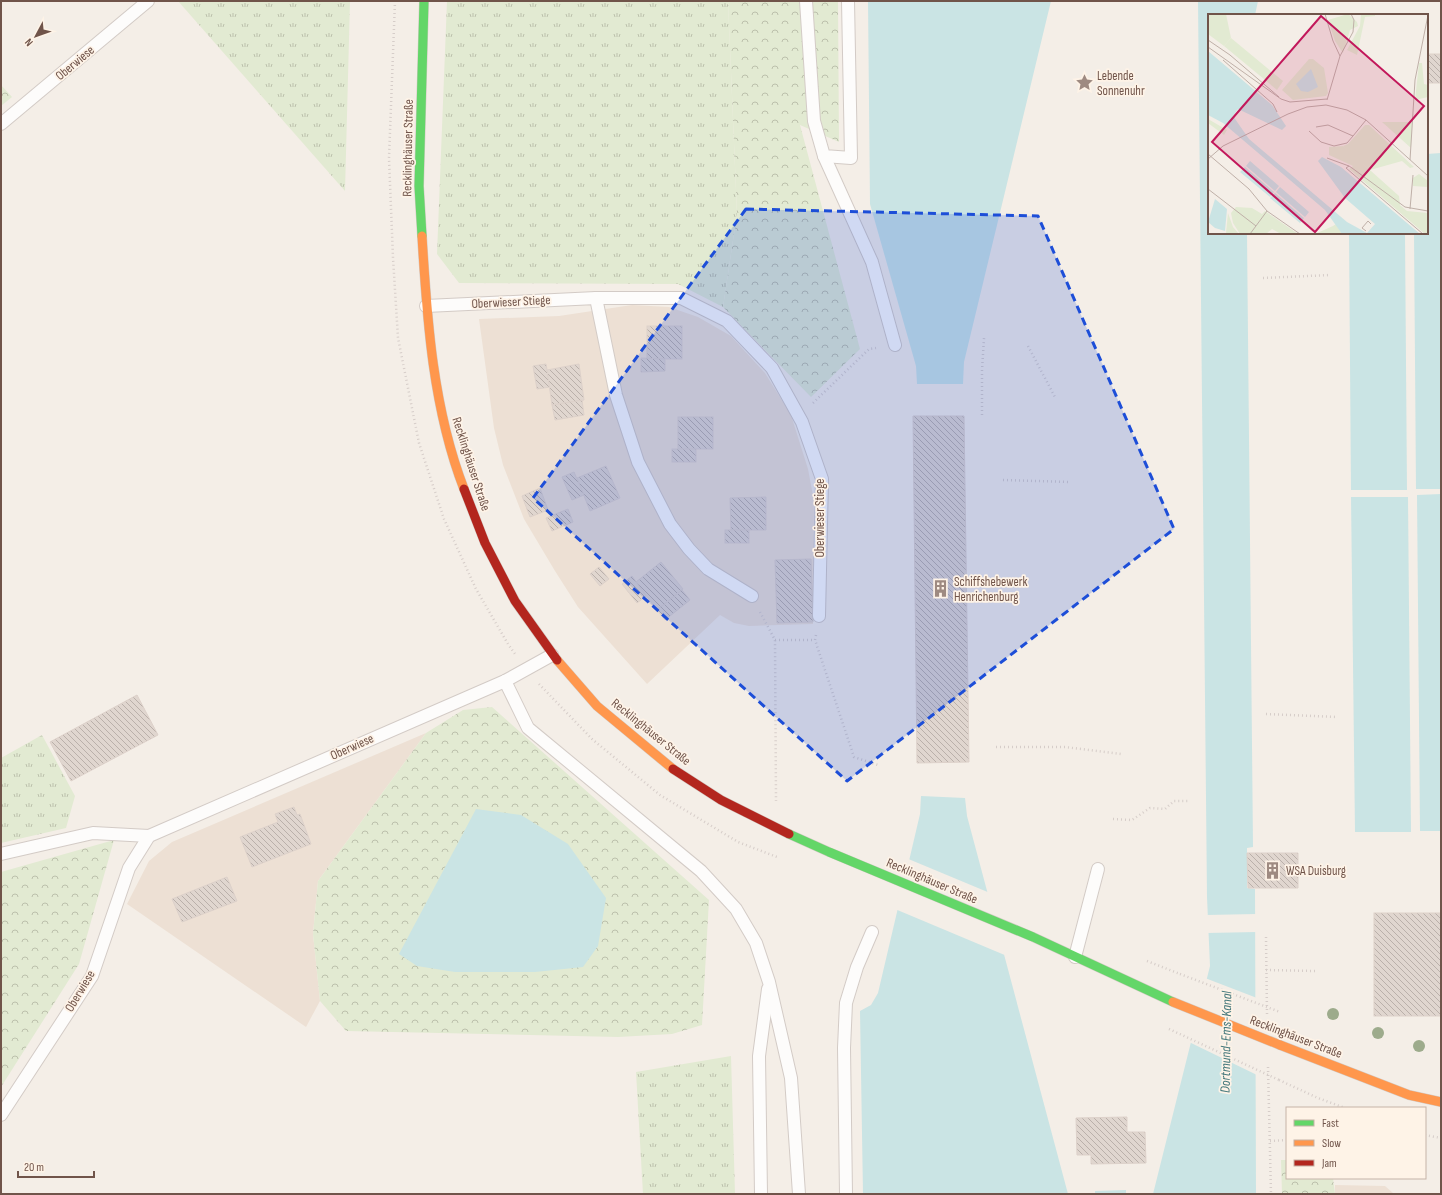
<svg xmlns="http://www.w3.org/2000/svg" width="1442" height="1195" font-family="'Sofia Sans Condensed',sans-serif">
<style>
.residential{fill:#ede0d4}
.grass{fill:url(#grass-tufts)}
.forest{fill:url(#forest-crowns)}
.water{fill:#cae4e4}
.pier{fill:#f4eee7}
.building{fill:url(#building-back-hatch);stroke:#ddd1ca}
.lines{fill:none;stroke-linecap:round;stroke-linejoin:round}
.lane-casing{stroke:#d3cbc6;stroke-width:14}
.fast-casing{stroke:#d3cac4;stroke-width:10}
.slow-casing{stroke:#d3cac4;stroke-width:10}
.jam-casing{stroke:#d3cac4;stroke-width:10}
.path{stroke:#d6cdc9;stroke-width:2.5;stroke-dasharray:1 3;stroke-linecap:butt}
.lane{stroke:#fdfcfb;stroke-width:12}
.fast{stroke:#63d668;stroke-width:9}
.slow{stroke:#ff974d;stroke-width:9}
.jam{stroke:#b3261e;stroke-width:9}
.slow-bridge-casing{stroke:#d3cac4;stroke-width:10;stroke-linecap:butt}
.path-bridge{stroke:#d6cdc9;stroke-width:2.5;stroke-dasharray:1 3;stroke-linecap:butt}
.slow-bridge{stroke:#ff974d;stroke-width:9}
.tree{fill:#9dab8c}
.marked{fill:#1d4ed8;fill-opacity:0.2;stroke:#1d4ed8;stroke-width:3;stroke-dasharray:8 5;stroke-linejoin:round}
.labels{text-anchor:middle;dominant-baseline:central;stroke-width:3.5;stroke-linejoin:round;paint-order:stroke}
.street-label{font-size:13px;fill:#70544a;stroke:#fef3e7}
.poi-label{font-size:13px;fill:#70544a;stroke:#fef3e7;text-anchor:start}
.water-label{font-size:14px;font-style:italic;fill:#43777b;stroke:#fef3e7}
.inset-road{fill:none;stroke:#bfb0a8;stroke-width:1}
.view{fill:#c2185b;fill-opacity:0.15;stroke:#c2185b;stroke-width:2}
.inset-edge{fill:none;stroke:#70544a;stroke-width:2}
</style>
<defs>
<pattern id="grass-tufts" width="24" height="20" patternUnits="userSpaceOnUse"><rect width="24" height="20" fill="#e2ead2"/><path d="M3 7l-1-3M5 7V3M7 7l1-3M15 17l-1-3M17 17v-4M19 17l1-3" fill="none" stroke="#bcc0ac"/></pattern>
<pattern id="forest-crowns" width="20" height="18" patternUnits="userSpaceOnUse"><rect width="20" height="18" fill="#e2ead2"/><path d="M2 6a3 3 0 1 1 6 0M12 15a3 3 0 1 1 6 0" fill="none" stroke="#bcc0ac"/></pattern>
<pattern id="building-back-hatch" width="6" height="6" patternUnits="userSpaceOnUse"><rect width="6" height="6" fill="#e0d6cf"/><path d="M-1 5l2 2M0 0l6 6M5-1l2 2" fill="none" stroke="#bab0aa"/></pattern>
</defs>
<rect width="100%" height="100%" fill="#f4eee7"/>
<g class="residential">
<polygon points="632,305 669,307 698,317 731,336 765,373 791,415 808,469 814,501 813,624 749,626 734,623 720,615 647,684 578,607 555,571 524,519 503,465 494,428 479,319 559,316"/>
<polygon points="426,733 318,881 313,934 320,1001 306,1027 127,904 149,861 172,842"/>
<polygon points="1335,1185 1385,1186 1394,1194 1335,1194"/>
</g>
<g class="grass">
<polygon points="178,1 350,1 345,191"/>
<polygon points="447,1 728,1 737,214 723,307 678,284 459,283 437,254"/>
<polygon points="42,735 75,796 66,828 1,843 1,758"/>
<polygon points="731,1056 735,1194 643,1194 636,1072"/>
</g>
<g class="forest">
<polygon points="728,1 838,1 839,142 800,125 860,349 811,397 723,307 737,214"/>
<polygon points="1,85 12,97 1,106"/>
<polygon points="492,707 709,900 702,1025 672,1034 618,1037 346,1031 320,1001 313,934 318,881 426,733 463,710"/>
<polygon points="114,840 79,964 1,1087 1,872"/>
<polygon points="1281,1160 1287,1160 1287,1178 1333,1178 1335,1194 1282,1194"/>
</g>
<g class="water">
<polygon points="868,1 1051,1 964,362 963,384 917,384 916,366 870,204"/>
<polygon points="1198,1 1258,1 1255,15 1209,15 1209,233 1247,233 1253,847 1247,848 1247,888 1255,889 1256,1194 1153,1194 1210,966 1207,897"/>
<polygon points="1441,153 1441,489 1416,489 1414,233 1427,233 1427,154"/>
<polygon points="1349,233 1405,233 1407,490 1351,490"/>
<polygon points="1441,494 1441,831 1420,831 1417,495"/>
<polygon points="1351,497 1408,497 1411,832 1355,832"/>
<polygon points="921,796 965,798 967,816 1068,1194 863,1194 860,1011 871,1005 878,993 920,814"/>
<polygon points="476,809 521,815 568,844 606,898 598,946 583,967 535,972 455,972 417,966 399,954"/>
<polygon points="1126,1190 1126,1194 1095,1194 1095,1191"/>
</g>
<g class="pier">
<polygon points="906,858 990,893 1007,956 895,909"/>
<polygon points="1257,914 1257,932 1206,933 1206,915"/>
<polygon points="1205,978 1257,998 1257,1075 1189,1042"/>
</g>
<g class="building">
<rect x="1427" y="54" width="14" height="29"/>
<rect x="647" y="326" width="35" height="33"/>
<polygon points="641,358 665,359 665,371 641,372"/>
<polygon points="546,364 550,387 537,389 533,366"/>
<polygon points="579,364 584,400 552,405 547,370"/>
<polygon points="582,400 584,415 555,420 552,405"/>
<polygon points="913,416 964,416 969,762 917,763"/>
<rect x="678" y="417" width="35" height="32"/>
<rect x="672" y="449" width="24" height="13"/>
<polygon points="606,466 620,498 590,511 577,478"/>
<polygon points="574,472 584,495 572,500 562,477"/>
<polygon points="540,488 548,510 530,517 522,496"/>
<polygon points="766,497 766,530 731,530 730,498"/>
<polygon points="568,509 573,522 552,531 546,518"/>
<rect x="725" y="530" width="24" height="13"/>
<polygon points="811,559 813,622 777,623 775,560"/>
<polygon points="661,562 683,589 657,610 636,582"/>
<polygon points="599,567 609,579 600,586 590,574"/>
<polygon points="632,576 646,596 637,603 622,584"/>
<polygon points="682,590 690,600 665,620 657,610"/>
<polygon points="137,695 158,735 71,781 50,742"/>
<polygon points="294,807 297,815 300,814 311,844 252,867 240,837 278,822 275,814"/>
<polygon points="1247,853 1298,853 1298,888 1248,888"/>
<polygon points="227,877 237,901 182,922 172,899"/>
<rect x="1374" y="913" width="67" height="103"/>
<polygon points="1127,1117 1127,1132 1145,1132 1146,1163 1091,1164 1091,1155 1077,1155 1076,1118"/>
</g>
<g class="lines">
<defs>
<g id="lane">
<polyline points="806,1 814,121 824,156 851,158 848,1"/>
<polyline points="1,124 148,1"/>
<polyline points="824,156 872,262 895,345"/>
<polyline points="596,298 681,298 727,321 772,368 802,422 822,479 819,616"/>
<polyline points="426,306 596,298 616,395 638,462 670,524 689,549 708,569 752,596"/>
<polyline points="505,681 528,728 701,871 736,909 756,943 769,982 791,1078 799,1194"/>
<polyline points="1,854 93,833 149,836"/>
<polyline points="1075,957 1098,869"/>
<polyline points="1,1115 92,976 129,868 149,836 505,681 552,655"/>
<polyline points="761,1194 759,1056 768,989"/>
<polyline points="846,1194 844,1048 846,1003 857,967 872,932"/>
</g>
<g id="fast">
<polyline points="422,236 419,186 424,1"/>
<polyline points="789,834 829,852 1033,937 1173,1002"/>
</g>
<g id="slow">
<path d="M422,236C427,320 433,409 464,489"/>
<polyline points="557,660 597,706 673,769"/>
<polyline points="1280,1045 1409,1095 1441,1102"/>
</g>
<g id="jam">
<polyline points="464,489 485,543 515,601 557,660"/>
<polyline points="673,769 721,800 789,834"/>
</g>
</defs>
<use href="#lane" class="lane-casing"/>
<use href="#fast" class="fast-casing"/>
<use href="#slow" class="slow-casing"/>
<use href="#jam" class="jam-casing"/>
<g class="path">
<polyline points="395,1 389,158 393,258 398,338 419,443 444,519 476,589 508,644 515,654"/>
<polyline points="1263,278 1330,275"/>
<polyline points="1028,346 1056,399"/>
<polyline points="813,403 869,349 876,348"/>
<polyline points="982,415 982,370 984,338"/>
<polyline points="1003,480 1069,482"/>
<polyline points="760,612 775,640 776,801"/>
<polyline points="816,635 815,640 854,757 878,765"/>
<polyline points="775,640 815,640"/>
<polyline points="539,684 592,739 660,795 738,842 777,857"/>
<polyline points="1266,714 1337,717"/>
<polyline points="996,747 1065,747 1121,754"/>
<polyline points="1113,819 1132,820 1150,808 1165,809 1174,801 1189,801"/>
<polyline points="1266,937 1267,1014"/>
<polyline points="1147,961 1180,974"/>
<polyline points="1266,970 1315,971"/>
<polyline points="1268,1067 1271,1194"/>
<polyline points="1279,1080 1318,1098 1345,1108"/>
<polyline points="1425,1135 1441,1138"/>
<polyline points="1270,1141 1287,1140"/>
</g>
<use href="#lane" class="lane"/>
<use href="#fast" class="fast"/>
<use href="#slow" class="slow"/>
<use href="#jam" class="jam"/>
<defs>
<polyline id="slow-bridge" points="1173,1002 1280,1045"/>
</defs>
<use href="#slow-bridge" class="slow-bridge-casing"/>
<g class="path-bridge">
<polyline points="1180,974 1280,1012"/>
<polyline points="1169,1029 1279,1080"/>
</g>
<use href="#slow-bridge" class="slow-bridge"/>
</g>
<g class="tree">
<circle cx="1333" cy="1014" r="6"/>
<circle cx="1378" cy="1033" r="6"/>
<circle cx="1419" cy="1046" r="6"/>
</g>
<path class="marked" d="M746,209L1038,216L1174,529L847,781L533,498Z"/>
<defs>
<symbol id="sight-bare" viewBox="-9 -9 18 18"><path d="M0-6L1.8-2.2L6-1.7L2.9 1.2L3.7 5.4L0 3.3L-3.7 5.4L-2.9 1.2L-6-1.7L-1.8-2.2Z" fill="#9e8a81" stroke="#fef3e7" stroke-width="2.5" paint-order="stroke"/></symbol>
<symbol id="building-bare" viewBox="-9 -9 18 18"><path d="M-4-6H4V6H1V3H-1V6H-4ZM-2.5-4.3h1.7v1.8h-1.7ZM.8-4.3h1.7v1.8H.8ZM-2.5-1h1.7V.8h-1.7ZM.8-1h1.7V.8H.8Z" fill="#9e8a81" stroke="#fef3e7" stroke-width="2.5" paint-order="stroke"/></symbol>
</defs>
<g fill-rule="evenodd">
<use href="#sight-bare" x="1072" y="70" width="25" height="25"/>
<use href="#building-bare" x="928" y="576" width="25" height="25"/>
<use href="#building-bare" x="1260" y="858" width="25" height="25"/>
</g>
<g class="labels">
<g class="street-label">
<text transform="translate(75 63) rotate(-40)">Oberwiese</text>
<text transform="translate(408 148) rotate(-89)">Recklinghäuser Straße</text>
<text transform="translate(511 302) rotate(-3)">Oberwieser Stiege</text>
<text transform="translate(471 464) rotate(72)">Recklinghäuser Straße</text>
<text transform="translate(820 518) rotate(-90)">Oberwieser Stiege</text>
<text transform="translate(651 732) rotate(39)">Recklinghäuser Straße</text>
<text transform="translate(352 747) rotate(-24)">Oberwiese</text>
<text transform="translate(932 881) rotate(23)">Recklinghäuser Straße</text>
<text transform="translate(80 991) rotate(-59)">Oberwiese</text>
<text transform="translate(1296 1037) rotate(21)">Recklinghäuser Straße</text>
</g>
<g class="poi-label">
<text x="1097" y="76">Lebende<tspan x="1097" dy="15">Sonnenuhr</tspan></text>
<text x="954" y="582">Schiffshebewerk<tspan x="954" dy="15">Henrichenburg</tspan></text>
<text x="1286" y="871">WSA Duisburg</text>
</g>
<g class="water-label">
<text transform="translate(1226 1042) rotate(-89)">Dortmund-Ems-Kanal</text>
</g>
</g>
<g transform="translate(1208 14)">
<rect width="220" height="220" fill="#f4eee7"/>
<path d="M153,0H167V2L157,3L149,41L139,36L152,12ZM23,24L75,67L69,76L16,32ZM174,108H204L203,134ZM157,111H161L206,153L202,154L194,147L162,156L142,140L135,132L140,130ZM28,193L44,194L54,200L57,197L90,220H73L64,215L58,220H32L25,209L23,199ZM128,210L134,220H107L125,212Z" fill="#e2ead2"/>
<path d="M0,0H18L23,24L16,32L0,20ZM140,0L149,8L150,12L142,16L135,39L127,27L120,6ZM101,45H105L116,54L120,79L118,82L85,86L74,76ZM211,49H214L216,70L220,71V83L207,86ZM0,105L19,116L16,121L0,109ZM135,132L191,182L192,191L199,197L220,199V220H217L141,155L145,152L121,141V133ZM211,160L220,167V173L205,172V164ZM20,199L25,213L31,220L18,219Z" fill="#e2ead2"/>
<path d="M0,37L64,91L78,112L74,116L30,95L25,102L41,125L139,208L159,219L167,210L137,184L110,147L114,143L133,153L212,220H134L117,196L15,109L0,101ZM103,55L110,73L100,78L93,77L88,70ZM42,147L71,172L67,177L38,152ZM37,153L66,178L62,183L32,158ZM72,173L101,198L97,203L68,178ZM67,179L96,204L92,209L62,184ZM7,185L13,190L7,214L0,208ZM13,190L19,195L17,217L7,214Z" fill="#cae4e4"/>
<path class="inset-road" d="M117,0L125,27L132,42L119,86M0,26L22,41L71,83M0,33L73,85L82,88L119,85M132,42L145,18L146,6L143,0M15,46L65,90L69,98M108,113L120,111L145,122L158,106M101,117L113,128L126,132L139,129L145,122M0,140L41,175L59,197L92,220M119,144L141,152M0,145L15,132L80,100L99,93L118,91L139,96L158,106L220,162M202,146L207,66L220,1M138,154L215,220M138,154L141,152L144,154L197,193L220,197M0,175L48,212M202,195L205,161M158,217L154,214L160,207L163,210M42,220L59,197"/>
<path class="view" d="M113,2L216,92L107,218L4,128Z"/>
<rect width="220" height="220" class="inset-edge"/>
</g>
<rect width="1442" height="1195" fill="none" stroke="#70544a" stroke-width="4"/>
<rect x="1286" y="1107" width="140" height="72" fill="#fef3e7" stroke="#c5b3a8"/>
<rect x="1294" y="1120" width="20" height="6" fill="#63d668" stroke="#c5b3a8"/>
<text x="1322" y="1127" font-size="12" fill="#70544a">Fast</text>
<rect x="1294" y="1140" width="20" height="6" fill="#ff974d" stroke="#c5b3a8"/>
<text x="1322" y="1147" font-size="12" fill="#70544a">Slow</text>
<rect x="1294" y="1160" width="20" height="6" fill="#b3261e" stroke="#c5b3a8"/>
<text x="1322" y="1167" font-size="12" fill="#70544a">Jam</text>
<g transform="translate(36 36) rotate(229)" stroke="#fef3e7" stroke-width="3" paint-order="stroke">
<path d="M0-3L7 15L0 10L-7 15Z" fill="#70544a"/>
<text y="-6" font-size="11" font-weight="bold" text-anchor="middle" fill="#70544a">N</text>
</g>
<path d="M18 1171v6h76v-6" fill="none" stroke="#70544a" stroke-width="2"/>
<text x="24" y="1171" font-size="12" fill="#70544a" stroke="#fef3e7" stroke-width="3" paint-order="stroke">20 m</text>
</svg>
